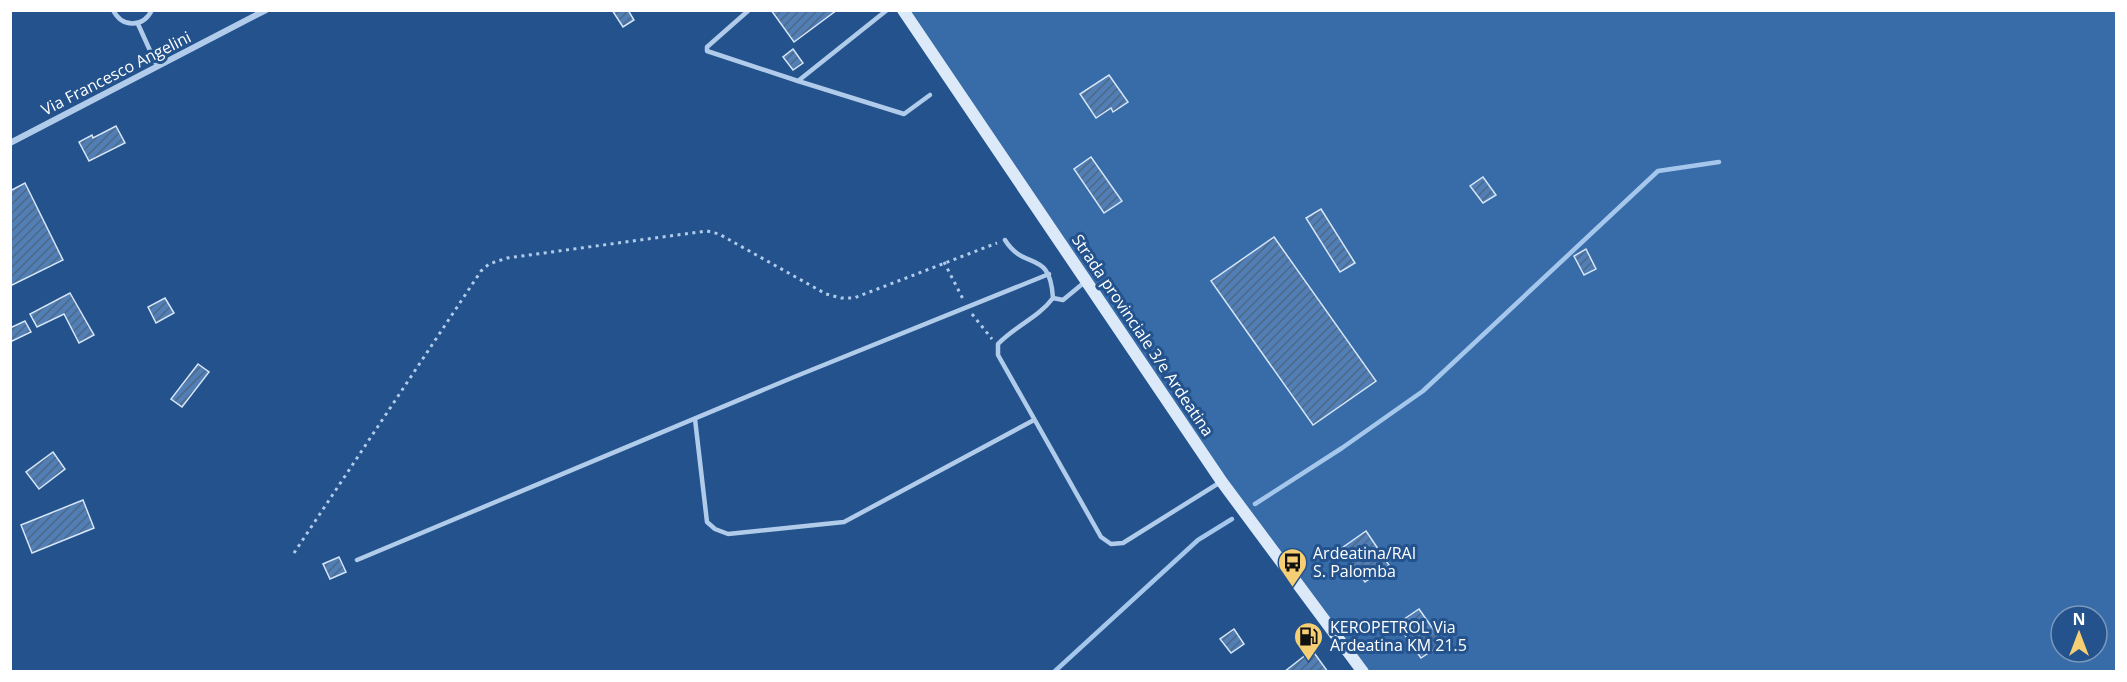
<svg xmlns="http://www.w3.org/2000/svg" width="2127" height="682" font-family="'Open Sans',sans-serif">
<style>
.green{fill:#376ca9;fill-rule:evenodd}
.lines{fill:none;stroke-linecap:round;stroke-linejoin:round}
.stream{stroke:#a5c7ec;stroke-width:4.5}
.building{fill:url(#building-hatch);stroke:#d6e6f8;stroke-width:1.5}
.path{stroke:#b1cceb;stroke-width:3;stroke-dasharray:3 4.5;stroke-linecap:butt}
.service{stroke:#b1cceb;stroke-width:4.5}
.minor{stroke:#b1cceb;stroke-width:6}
.secondary{stroke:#dce9f9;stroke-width:12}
.labels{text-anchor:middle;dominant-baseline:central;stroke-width:6;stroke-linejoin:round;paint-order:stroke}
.street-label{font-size:16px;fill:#fff;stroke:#23528c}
.poi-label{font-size:16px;fill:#fff;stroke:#23528c;text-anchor:start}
</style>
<defs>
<pattern id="building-hatch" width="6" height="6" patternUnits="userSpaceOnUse" patternTransform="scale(1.5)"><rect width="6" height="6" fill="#507eb5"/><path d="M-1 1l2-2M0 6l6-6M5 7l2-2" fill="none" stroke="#4e6886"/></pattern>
</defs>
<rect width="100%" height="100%" fill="#23528c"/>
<path class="green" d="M902,11H2116V671H1365L1222,482ZM2061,616H2097V652H2061Z"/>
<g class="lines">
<g class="stream">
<polyline points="1255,504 1342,448 1423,391 1658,171 1719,162"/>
<polyline points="1054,672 1198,540 1232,519"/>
</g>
</g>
<g class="building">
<polygon points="612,10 628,10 634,20 623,27"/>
<polygon points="771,10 837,10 794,42"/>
<polygon points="793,49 803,63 793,70 783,57"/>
<polygon points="1109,75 1128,102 1113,112 1111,108 1096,118 1080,94"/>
<polygon points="116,126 125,143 89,161 79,142 92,135 93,138"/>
<polygon points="1091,157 1122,201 1104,213 1074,169"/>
<polygon points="1483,177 1496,195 1483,203 1470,186"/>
<polygon points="25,183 63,260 10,286 10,191"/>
<polygon points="1321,209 1355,263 1340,272 1306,218"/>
<polygon points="1274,237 1376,381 1313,425 1211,281"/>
<polygon points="1586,249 1596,269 1584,275 1574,256"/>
<polygon points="70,293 94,335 79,343 64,314 37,327 30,314"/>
<polygon points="165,298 174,313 156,323 148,307"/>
<polygon points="25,321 31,332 10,342 10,328"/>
<polygon points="198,364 209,372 182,407 171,399"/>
<polygon points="53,452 65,469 39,489 26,472"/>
<polygon points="83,500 94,528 32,553 21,525"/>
<polygon points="1366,531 1389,565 1365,582 1342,548"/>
<polygon points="339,557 346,572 330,579 323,564"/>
<polygon points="1419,609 1443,643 1421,658 1397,624"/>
<polygon points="1234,629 1244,644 1231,653 1220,639"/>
<polygon points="1312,650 1328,672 1284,672"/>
</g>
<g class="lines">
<g class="path">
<polyline points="944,262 964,301"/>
<polyline points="972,314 992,339"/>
<polyline points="294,553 481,271 489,264 507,258 707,231 719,234 826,294 841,298 854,298 997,243"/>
</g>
<g class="service">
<path d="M113,10C122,28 143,28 152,10"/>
<polyline points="749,10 707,47 707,51 798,81 887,10"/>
<polyline points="138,24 157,66"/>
<polyline points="798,81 904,114 930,95"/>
<path d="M1005,240C1025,272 1050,248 1053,298C1038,318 1015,326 998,344V355L1101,537L1111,544L1123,543L1219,483"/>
<polyline points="1053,298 1063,300 1086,281"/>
<polyline points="695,419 707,522 715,529 728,534 844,522 1034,420"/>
<polyline points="357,560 794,377 1049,274"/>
</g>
<polyline class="minor" points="10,143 266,10"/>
<polyline class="secondary" points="903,10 1222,482 1363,672"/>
</g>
<defs>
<symbol id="bus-pin" viewBox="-11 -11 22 30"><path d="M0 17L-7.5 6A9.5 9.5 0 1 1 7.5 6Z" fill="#f6cf74" stroke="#23528c"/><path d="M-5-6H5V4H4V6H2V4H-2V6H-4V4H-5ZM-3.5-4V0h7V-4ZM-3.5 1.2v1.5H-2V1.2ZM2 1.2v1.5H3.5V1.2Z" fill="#111"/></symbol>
<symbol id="fuel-pin" viewBox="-11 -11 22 30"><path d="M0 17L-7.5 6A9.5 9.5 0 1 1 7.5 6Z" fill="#f6cf74" stroke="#23528c"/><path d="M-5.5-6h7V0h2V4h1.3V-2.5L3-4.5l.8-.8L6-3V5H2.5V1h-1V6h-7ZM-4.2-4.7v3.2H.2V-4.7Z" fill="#111"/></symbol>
</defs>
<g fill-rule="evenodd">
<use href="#bus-pin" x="1276" y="546" width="33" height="45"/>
<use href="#fuel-pin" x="1292" y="620" width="33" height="45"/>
</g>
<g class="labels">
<g class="street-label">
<text transform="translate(116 73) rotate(-27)">Via Francesco Angelini</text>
<text transform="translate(1143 335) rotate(56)">Strada provinciale 3/e Ardeatina</text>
</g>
<g class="poi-label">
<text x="1313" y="553">Ardeatina/RAI<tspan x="1313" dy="18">S. Palomba</tspan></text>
<text x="1330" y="627">KEROPETROL Via<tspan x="1330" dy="18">Ardeatina KM 21.5</tspan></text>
</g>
</g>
<rect width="2127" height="682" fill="none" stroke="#ffffff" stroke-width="24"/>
<g transform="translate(2079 634)"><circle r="28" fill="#23528c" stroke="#7b97ba" stroke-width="1.5"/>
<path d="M0-4.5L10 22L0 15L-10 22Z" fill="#f6cf74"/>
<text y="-9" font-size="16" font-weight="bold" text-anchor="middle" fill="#ffffff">N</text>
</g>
</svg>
